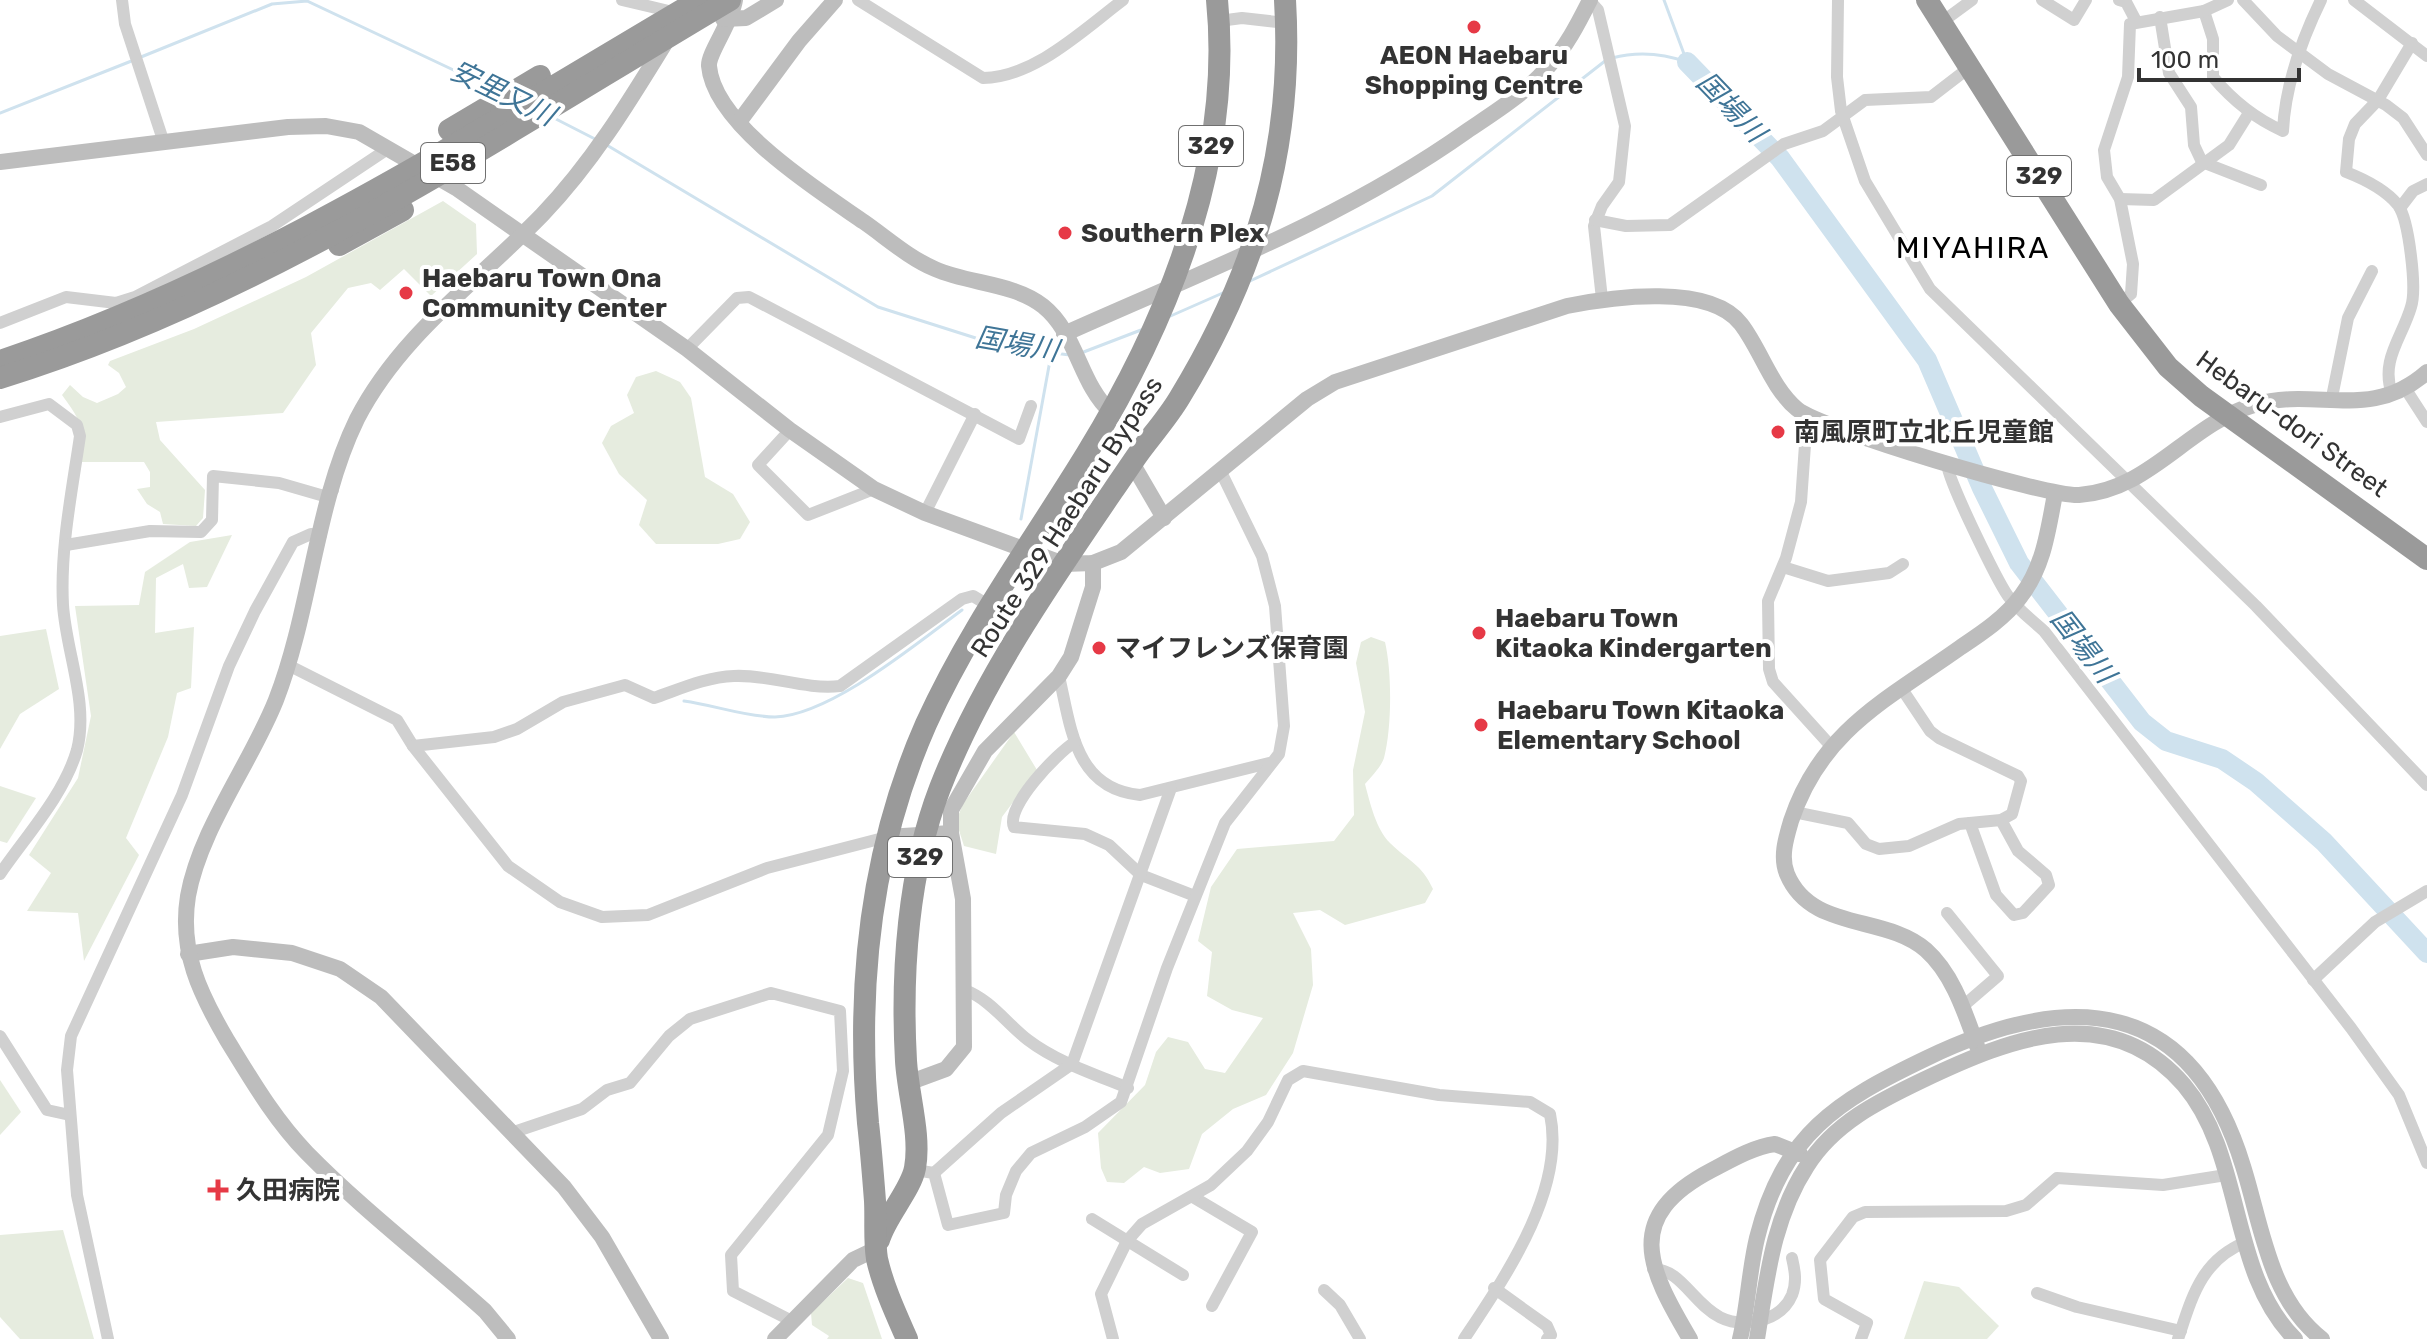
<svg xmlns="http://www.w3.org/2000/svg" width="2427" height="1339" font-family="Rubik,'Noto Sans JP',sans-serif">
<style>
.green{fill:#e6ecdf}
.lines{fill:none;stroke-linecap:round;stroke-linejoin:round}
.stream{stroke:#cfe2ee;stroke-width:3}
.river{stroke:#cfe2ee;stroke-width:20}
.street{stroke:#d0d0d0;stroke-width:12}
.secondary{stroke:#bdbdbd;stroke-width:16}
.highway{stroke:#9a9a9a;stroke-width:22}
.poi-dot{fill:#e63946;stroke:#fff;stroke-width:3}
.labels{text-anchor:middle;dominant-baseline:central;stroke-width:8;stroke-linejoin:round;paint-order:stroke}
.shield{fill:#fff;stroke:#707070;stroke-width:2}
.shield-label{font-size:24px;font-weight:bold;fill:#333}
.poi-label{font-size:26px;font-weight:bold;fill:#333;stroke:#fff;text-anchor:start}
.street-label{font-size:26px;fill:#333;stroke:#fff}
.water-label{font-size:28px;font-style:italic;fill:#3f7597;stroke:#fff}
.quarter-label{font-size:30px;letter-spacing:2px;fill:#000;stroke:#fff}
</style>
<rect width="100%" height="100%" fill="#fff"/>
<g class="green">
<path d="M443,201L476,224L477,254L431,296L404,269L380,290L371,283L348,288L311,333L316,365L283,413L156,422L160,440L205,490L203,518L196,526L163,524L160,512L147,504L137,489L150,487V472L144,462H80C86,429 81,421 62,395L70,385L83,397L97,403L118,394L126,387L119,373L108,365L110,361L194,329L306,277Z"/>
<polygon points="656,371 680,382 691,398 705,477 733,494 750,522 740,539 718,544 656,544 639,525 647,500 619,474 602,443 611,426 634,413 627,395 636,377"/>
<polygon points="232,535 207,587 189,588 183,564 156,578 155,633 194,627 191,688 177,693 168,737 126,838 139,855 84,961 78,913 27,911 51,873 29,855 78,778 91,716 75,606 139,605 145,572 190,542"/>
<polygon points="46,629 59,689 20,714 0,749 0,636"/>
<path d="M1371,637L1385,642C1392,672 1392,728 1384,758C1381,767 1371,777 1365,784C1370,803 1376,829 1390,843C1409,862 1421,863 1433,889L1425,903L1345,925L1320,910L1293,913L1311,949L1313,985L1293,1053L1266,1095L1233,1109L1202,1134L1189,1169L1160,1173L1144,1167L1124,1183L1107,1182L1101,1168L1098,1133L1145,1085L1156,1052L1168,1037L1188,1042L1205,1069L1225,1073L1263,1018L1232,1010L1207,996L1212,952L1198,941L1211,887L1237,849L1334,841L1354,815L1353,770L1365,712L1356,663L1361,642Z"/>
<polygon points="1014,732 1037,770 1002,817 996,854 964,846 956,821 963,804"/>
<polygon points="0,786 36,798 7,843 0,841"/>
<polygon points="0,1080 21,1112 0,1135"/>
<polygon points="63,1230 94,1339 20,1339 0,1317 0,1235"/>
<polygon points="848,1278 863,1283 882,1339 827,1339 829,1336 812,1325 811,1313"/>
<polygon points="1924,1281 1959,1287 1999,1326 1987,1339 1904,1339"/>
</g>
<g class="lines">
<g class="stream">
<polyline points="1664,0 1687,62"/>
<polyline points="141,57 272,4 307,1 498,91"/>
<path d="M1612,58C1638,51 1662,53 1687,62"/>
<polyline points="0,113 134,60"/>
<polyline points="552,117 595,139"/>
<polyline points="605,144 878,307 1004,347 1070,355"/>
<polyline points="1250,281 1432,196 1605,61"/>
<polyline points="1166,318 1225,292"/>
<polyline points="1081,353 1141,330"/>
<polyline points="1021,519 1051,355"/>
<path d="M684,701C714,705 746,717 775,717C831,715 917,643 962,610"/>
</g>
<polyline class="river" points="1687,62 1780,158 1927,360 1982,488 2019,563 2142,722 2166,741 2222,759 2256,782 2324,842 2427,953"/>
<g class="street">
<polyline points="122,0 125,24 164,143"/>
<polyline points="622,0 673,12"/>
<path d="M858,0L983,78C1035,77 1083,30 1123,0"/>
<polyline points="1589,0 1598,10 1625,126 1619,182 1602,206 1594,226 1602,299"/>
<polyline points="1838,0 1837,77 1841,111 1865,181 1930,289 2256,606 2427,785"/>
<polyline points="2042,0 2074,20 2086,0"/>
<polyline points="2119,0 2126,2 2136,21"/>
<polyline points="2243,0 2277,36 2328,74 2386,105 2403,118 2427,155"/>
<polyline points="2354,0 2427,56"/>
<path d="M2204,11L2213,39V77C2233,101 2254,118 2283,131C2285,87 2302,39 2321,0"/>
<polyline points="2160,17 2169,73 2191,107 2194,145 2202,162 2261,185"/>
<polyline points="1219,21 1242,18 1286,23"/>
<polyline points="1942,22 1972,0"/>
<polyline points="2120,199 2154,200 2229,145 2249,113"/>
<polyline points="2400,208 2413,191 2427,184"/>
<polyline points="1595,220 1626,226 1670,225 1784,144 1823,131 1865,100 1931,97 1970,67"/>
<polyline points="2119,304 2131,294 2133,264 2120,199 2107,177 2104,150 2128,77 2130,24 2204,11 2228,0"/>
<polyline points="0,323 66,297 116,303 135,297 272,226 389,148"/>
<polyline points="687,349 737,298 749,297 1019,439 1031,406"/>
<polyline points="2405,388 2427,422"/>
<path d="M2392,394C2380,360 2402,338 2411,307C2417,289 2409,220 2398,205C2385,189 2364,179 2346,172L2349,139L2355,124L2378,100L2412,43"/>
<polyline points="2331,402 2348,318 2372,271"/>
<polyline points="1807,416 1801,502 1786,558 1768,601 1769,669 1773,682 1830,745"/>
<path d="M0,417L49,404L77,425L80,436C72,491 60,549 63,605C66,652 89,703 77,750C64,795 26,836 0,874"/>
<polyline points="790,430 758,465 808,515 874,489"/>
<path d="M1947,463C1945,475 1998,582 2008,596C2018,610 2032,620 2044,631L2351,1028L2399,1095L2427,1163"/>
<polyline points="925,513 975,414"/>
<polyline points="66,545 150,531 201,532 212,520 213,476 279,483 324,496 333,490"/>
<polyline points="1783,567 1828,581 1889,573 1903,564"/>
<polyline points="288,665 397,720 413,746 508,866 560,902 602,917 648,915 767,868 887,837"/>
<path d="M1059,676C1071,728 1075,789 1140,795L1269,763"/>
<path d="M1075,742C1057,753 1005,807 1014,827L1085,834L1109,845L1141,875L1195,896"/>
<path d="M413,746L494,737L517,729L563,702L625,685L654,698C680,689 706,677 734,676C769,674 804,690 840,686L962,599L973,596L988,605"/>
<polyline points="1794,812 1848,823 1866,844 1879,849 1909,846 1959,824 2001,820 2012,814 2021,781 2018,776 1939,738 1930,731 1902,689"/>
<polyline points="1970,823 1996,895 2014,915 2023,913 2049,885 2046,875 2018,851 2001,820"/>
<polyline points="1947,913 1998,976 1962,1007"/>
<polyline points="2313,980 2375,922 2427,891"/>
<path d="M965,990C991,1000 1006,1023 1028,1040C1057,1062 1094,1074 1128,1088"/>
<polyline points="0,1036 47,1110 70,1115"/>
<polyline points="514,1132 582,1109 607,1090 630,1083 669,1036 690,1019 771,993 840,1011 843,1071 828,1135 731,1255 733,1291 792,1321"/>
<polyline points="915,1170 934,1173 948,1225 1004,1213 1006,1195 1016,1171 1031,1153 1085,1127 1121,1102 1167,968 1225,823 1279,754 1284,726 1275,606 1262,556 1221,472"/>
<polyline points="934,1173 1001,1113 1072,1064 1171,788"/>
<polyline points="1193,1197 1252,1232 1212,1306"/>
<polyline points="1092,1219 1183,1275"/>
<path d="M1653,1269C1693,1269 1700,1339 1765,1319C1777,1315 1787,1307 1792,1295C1797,1282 1795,1271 1792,1258"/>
<polyline points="1494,1288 1547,1326 1551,1335 1547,1339"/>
<polyline points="1324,1290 1340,1305 1360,1339"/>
<polyline points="2037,1293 2077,1307 2181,1331"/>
<polyline points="108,1339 77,1195 67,1070 71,1036 182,795 229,666 255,611 293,542 311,534 321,535"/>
<path d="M1113,1339L1101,1294L1127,1241L1142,1224L1211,1185L1247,1151L1268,1122L1288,1080L1303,1071L1439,1095L1530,1102L1550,1114C1566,1190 1505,1277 1464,1339"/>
<polyline points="1861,1339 1867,1323 1824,1299 1820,1260 1853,1217 1865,1212 2006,1211 2026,1205 2057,1178 2163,1185 2226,1175"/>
<path d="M2178,1339C2192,1297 2201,1260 2246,1242"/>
</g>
<g class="secondary">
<path d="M735,0C732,22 708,53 709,66C714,125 819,191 864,222C887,238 909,258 935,269C969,284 1014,283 1043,306C1077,333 1080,385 1111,412"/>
<polyline points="723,19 746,18 776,0"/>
<polyline points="739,122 799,41 835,0"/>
<path d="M0,162L288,127L326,126L359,132L456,188L687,349L790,430L874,489L925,513L1064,564L1093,563L1121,552L1307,399L1335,382L1567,306C1612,297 1710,283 1741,324C1761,350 1771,387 1797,409C1821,429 2047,497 2079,495C2151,490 2188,424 2254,405C2317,386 2369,423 2427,372"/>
<path d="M1064,334C1202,272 1343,219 1467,131C1495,112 1526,93 1548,67C1566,47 1578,24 1590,0"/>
<polyline points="1132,463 1164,518"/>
<polyline points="887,837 951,833"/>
<polyline points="188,954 233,947 292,953 340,969 381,997 564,1187 602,1237 661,1339"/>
<path d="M1977,1046C1965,1013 1953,974 1926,950C1885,914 1811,932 1787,874C1780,857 1786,838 1791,821C1821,730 1888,699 1961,647C1982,633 2006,617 2021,596C2044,566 2048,530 2055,494"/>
<polyline points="908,1083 946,1069 964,1047 963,899 951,833 951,810 985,751 1059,676 1071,657 1093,587 1093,563"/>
<path d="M508,1339L485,1311C426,1258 362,1209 307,1153C274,1119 251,1079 227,1040C200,994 179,951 188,896C200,829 251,763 276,700C311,610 315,505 357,419C400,335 478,281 542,215C592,163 629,102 667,40"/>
<polyline points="775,1339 853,1260 876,1249"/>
<path d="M1690,1339C1648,1268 1622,1217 1712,1170C1731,1160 1753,1147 1775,1144L1800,1154"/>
<path d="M1740,1339C1748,1306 1749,1271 1757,1238C1783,1134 1837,1101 1927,1058C2070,989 2191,996 2243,1166C2262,1226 2269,1298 2322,1339"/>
<path d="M1757,1339C1767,1278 1773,1218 1807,1166C1834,1123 1879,1101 1923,1080C2009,1039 2109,998 2184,1085C2245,1157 2228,1272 2295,1339"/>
</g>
<g class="highway">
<polyline points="1927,0 2119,304 2168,367 2201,396 2427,559"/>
<polyline points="449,130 540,76"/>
<polyline points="339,245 403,210"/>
<path d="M0,361C252,277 471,134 699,0"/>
<path d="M0,378C263,297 495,139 730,0"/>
<path d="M879,1240C886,1216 911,1190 915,1168C921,1135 908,1095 906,1061C901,972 908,871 940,788C985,672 1066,560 1136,457C1150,437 1167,419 1180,397C1256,272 1294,148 1285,0"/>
<path d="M907,1339C896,1314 883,1286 877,1259C874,1240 876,1220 875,1201C873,1175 871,1149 868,1123C856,986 870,851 926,724C970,627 1032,543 1087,453C1169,319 1233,160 1217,0"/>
</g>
</g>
<g class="poi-dot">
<circle cx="1474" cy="27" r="8"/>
<circle cx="1065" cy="233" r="8"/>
<circle cx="406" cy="293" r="8"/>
<circle cx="1778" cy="432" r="8"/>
<circle cx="1479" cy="633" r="8"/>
<circle cx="1099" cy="648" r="8"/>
<circle cx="1481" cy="725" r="8"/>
<path d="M214 1178h8v8h8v8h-8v8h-8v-8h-8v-8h8z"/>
</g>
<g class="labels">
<g class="shield">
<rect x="1179" y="126" width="64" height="40" rx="6"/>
<rect x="421" y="143" width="64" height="40" rx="6"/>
<rect x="2007" y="156" width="64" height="40" rx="6"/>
<rect x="888" y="837" width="64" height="40" rx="6"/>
</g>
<g class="shield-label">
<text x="1211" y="146">329</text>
<text x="453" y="163">E58</text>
<text x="2039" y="176">329</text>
<text x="920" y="857">329</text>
</g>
<g class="poi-label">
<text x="1474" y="55" text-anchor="middle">AEON Haebaru<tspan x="1474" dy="30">Shopping Centre</tspan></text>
<text x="1081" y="233">Southern Plex</text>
<text x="422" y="278">Haebaru Town Ona<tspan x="422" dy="30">Community Center</tspan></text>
<text x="1794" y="432">南風原町立北丘児童館</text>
<text x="1495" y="618">Haebaru Town<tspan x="1495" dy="30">Kitaoka Kindergarten</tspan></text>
<text x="1115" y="648">マイフレンズ保育園</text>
<text x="1497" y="710">Haebaru Town Kitaoka<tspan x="1497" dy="30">Elementary School</tspan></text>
<text x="236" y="1190">久田病院</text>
</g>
<g class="street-label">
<text transform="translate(2292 424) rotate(36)">Hebaru-dori Street</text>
<text transform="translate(1067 517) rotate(-57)">Route 329 Haebaru Bypass</text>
</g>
<g class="water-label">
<text transform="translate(503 93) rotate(26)">安里又川</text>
<text transform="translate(1731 107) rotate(46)">国場川</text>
<text transform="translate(1017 344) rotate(10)">国場川</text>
<text transform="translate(2083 646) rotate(52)">国場川</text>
</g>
<g class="quarter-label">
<text x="1973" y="248">MIYAHIRA</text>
</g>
</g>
<path d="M2139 68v12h160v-12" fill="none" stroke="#333333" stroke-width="4"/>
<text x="2151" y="68" font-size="24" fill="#333333" stroke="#ffffff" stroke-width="6" paint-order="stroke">100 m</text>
</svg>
